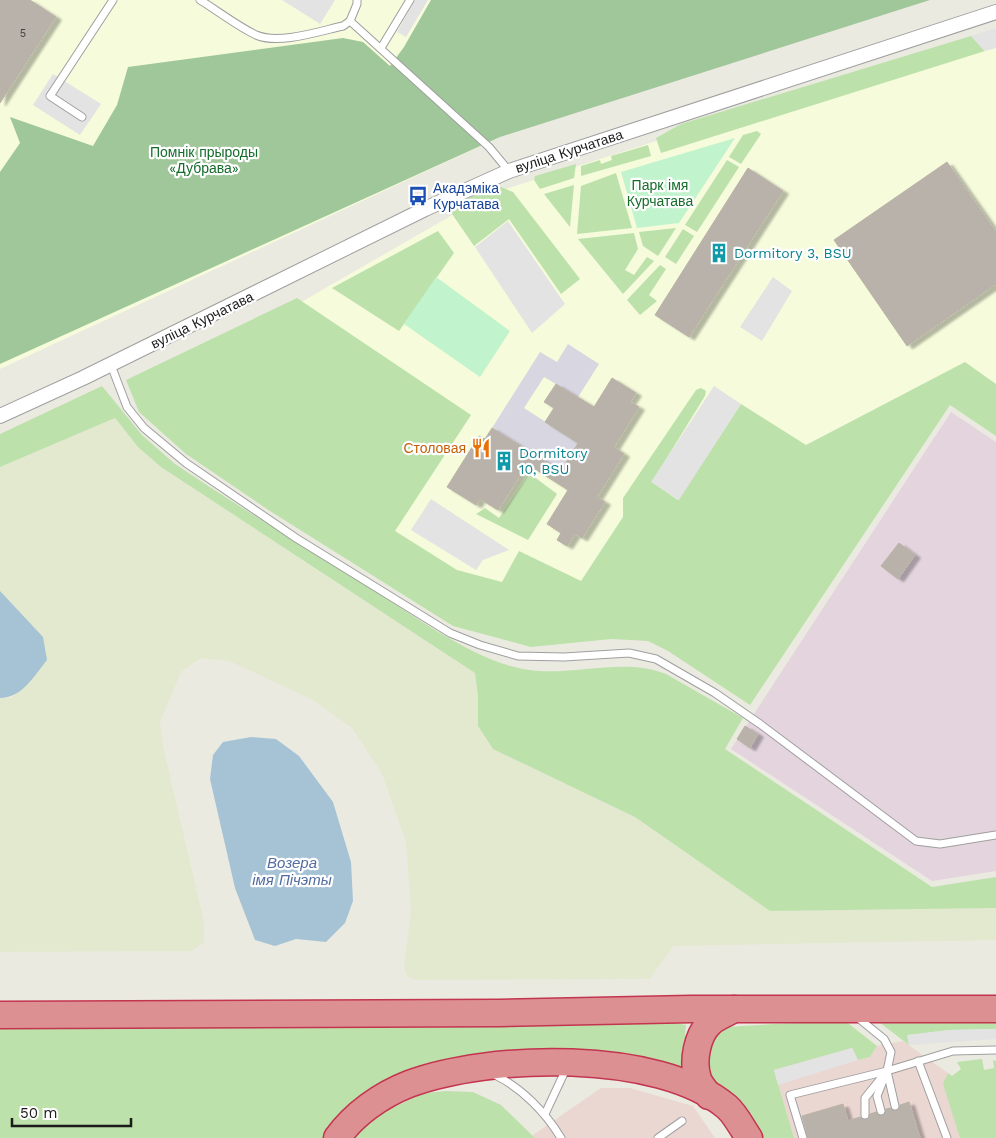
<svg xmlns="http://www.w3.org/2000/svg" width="996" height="1138" font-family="'Work Sans',sans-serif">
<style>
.commercial{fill:#ebd7d2}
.industrial{fill:#e4d4de}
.education{fill:#f6fbdb}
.farmland{fill:#e3e9ce}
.grass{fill:#bde1ab}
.forest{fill:#a0c79a}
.park{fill:#c1f3cd}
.parking{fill:#e3e3e3}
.plaza{fill:#d8d6e1}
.water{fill:#a6c3d5}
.building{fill:#b8b2ab;stroke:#bbb3a5;filter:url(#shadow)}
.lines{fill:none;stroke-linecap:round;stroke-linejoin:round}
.lane-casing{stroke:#9f9f9f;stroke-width:9}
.street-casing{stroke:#9f9f9f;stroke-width:16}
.highway-casing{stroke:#c3354f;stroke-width:29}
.lane{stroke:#fff;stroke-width:7}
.street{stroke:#fff;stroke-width:14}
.highway{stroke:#dc9092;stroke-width:26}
.labels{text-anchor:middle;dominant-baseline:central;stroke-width:4.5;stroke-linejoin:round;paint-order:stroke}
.number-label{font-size:11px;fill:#42413f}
.street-label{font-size:14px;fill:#1b1b1b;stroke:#fff}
.park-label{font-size:14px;fill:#166c2b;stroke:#fff}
.transit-label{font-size:14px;fill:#164399;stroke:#fff;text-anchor:start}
.culture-label{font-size:14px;fill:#0d838f;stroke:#fff;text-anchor:start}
.food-label{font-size:14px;fill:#c56008;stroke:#fff;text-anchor:end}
.water-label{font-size:15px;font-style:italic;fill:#526ca0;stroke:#fff}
</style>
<defs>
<filter id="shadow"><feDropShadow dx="5.5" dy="3" stdDeviation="1" flood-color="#0004"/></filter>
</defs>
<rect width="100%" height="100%" fill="#ebeae1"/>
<g class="commercial">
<polygon points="903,1041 948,1073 944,1084 960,1138 794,1138 774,1070 852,1048 858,1060 870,1057 877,1046"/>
<polygon points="601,1088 630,1088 693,1106 715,1138 535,1138 533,1135"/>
</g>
<polygon class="industrial" points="951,412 996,442 996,871 932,881 731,749"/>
<g class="education">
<polygon points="0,0 431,0 404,47 500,137 0,369"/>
<polygon points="996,33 996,390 937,385 586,609 451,583 373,539 291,308 487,195"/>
</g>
<polygon class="farmland" points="115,418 138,447 161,467 475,673 478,696 478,726 493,749 635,817 770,911 996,908 996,940 673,946 650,979 416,980 407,976 404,967 411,911 406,842 382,774 352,728 313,700 229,661 201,658 181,672 160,722 163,746 204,922 204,942 192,951 0,952 0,698 12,698 42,637 0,591 0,467"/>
<g class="grass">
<polygon points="971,36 985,51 661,153 656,138 681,124"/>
<polygon points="757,131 761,134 741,164 729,157 743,135"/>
<polygon points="648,145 651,156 581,176 581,166 600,160 601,164 612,160 611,156"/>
<polygon points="727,160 739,167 697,232 685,225"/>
<polygon points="576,164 574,178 540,189 534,180 535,176"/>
<polygon points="616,173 632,228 577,234 581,186"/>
<polygon points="574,185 570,227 544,194"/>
<polygon points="501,187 513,192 580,279 561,294 509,219 474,246 448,208 484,191"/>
<polygon points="676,228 658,256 643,246 639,232"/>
<polygon points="683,229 694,236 676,264 665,257"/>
<polygon points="438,231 454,253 399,331 332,288"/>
<polygon points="634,233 638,249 625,270 634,275 647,257 654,261 623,294 578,239"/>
<polygon points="660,265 666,269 649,295 657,301 640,315 627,300"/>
<polygon points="297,298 471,415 395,531 457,570 502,582 519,551 581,581 623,517 623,498 696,390 701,388 706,391 705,396 652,482 678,500 741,404 806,445 965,362 996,384 996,436 950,405 750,705 668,651 648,641 611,639 531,647 453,626 270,511 186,454 139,412 126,380"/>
<path d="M102,386L142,435L175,464C239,507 305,547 370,588C413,615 473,660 523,669C570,678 621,656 666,674L743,718L725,749L932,887L996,877V908L770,911L635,817L493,749L478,726V696L475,673L161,467L138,447L115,418L0,467V434Z"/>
<polygon points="529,473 557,494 528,540 476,514 485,508 499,518"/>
<polygon points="996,1017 996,1029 950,1030 908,1035 909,1045 879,1022"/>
<path d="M844,1020L877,1046L870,1057L858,1060L852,1048L774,1070L794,1138H762C743,1117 704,1085 707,1054C707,1047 712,1039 715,1032L725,1027Z"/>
<polygon points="663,1021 686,1025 682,1070 456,1062 327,1138 0,1138 0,1026"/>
<polygon points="982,1059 984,1070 994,1068 993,1060 996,1061 996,1138 960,1138 943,1084 948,1073 952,1076 961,1069 957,1062"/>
<polygon points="446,1091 473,1092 501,1105 535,1138 352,1138 375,1116 424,1093"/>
</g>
<polygon class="forest" points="431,0 930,0 500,137 0,364 0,172 20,143 10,117 93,146 117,105 128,67 343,38 363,42 390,66 404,47"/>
<g class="park">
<polygon points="735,138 679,223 637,228 621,172"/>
<polygon points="436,277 510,331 480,377 404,324"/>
</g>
<g class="parking">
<polygon points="282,0 335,0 320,24"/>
<polygon points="415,0 428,0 406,37 397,32"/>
<polygon points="996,28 996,48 985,51 971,36"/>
<polygon points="53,74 101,104 80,135 33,105"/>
<polygon points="508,221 565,304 532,333 475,247"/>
<polygon points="773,277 792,291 762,341 740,327"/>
<polygon points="714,386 741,404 679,500 651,482"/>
<polygon points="431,499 509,550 483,560 476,570 411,530"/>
<polygon points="996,1029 996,1039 909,1045 907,1035 950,1030"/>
<polygon points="852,1048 858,1060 778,1085 774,1070"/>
</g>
<polygon class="plaza" points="568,344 599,364 578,397 544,377 524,408 578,443 561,471 492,428 540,352 557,362"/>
<g class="water">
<path d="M0,591L43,637L47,660C34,676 22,698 0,698Z"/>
<polygon points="251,737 276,739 299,756 333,802 351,862 353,901 345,923 326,942 296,939 275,946 255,940 235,888 210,779 213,755 223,742"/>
</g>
<g class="building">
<polygon points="0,0 30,0 56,17 0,103"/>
<polygon points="947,162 996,232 996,284 907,346 834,240"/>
<polygon points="748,168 783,191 689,337 655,315"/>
<polygon points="612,378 636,393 630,402 639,407 614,447 624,454 597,497 605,502 582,538 575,534 567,546 557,540 561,533 547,524 568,490 527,464 498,510 480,499 476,505 447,487 479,436 485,439 492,428 561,471 578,443 545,422 554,408 544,402 556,384 594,407"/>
<polygon points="899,543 915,555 898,579 881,566"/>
<polygon points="745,726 758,734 750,748 737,739"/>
<polygon points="909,1102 920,1138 808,1138 802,1116 843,1104 848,1121 860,1117 865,1120 870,1114 876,1112 883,1116 886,1109 890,1108 897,1111 900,1105"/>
</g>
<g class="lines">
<defs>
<g id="lane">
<path d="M200,0C218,11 237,26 256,35C279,45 320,31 343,26L350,21L489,147L509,171"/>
<polyline points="350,21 357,4 357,0"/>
<polyline points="381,48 410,0"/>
<polyline points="82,117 50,96 113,0"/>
<polyline points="111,365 127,407 144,428 186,463 296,538 450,633 480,645 518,656 564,657 629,653 656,659 715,693 760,724 916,841 940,844 996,835"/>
<polyline points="857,1017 884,1039 891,1052 887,1071 877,1096 881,1111"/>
<polyline points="918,1061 947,1138"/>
<polyline points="887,1071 895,1106"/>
<path d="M495,1075C522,1088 546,1113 561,1138"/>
<polyline points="545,1114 566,1069"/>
<polyline points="865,1115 865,1098 882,1077"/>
<polyline points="658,1138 682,1121"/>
<polyline points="803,1138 790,1095 887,1071 953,1051 996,1050"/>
</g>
<polyline id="street" points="0,416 83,378 425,209 509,171 996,12"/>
<g id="highway">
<polyline points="0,1015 500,1013 691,1009 996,1009"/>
<path d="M709,1096C706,1091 700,1085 698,1079C692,1062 697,1035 710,1023C716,1017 727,1013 734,1009"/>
<path d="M337,1138C354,1114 381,1095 409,1084C488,1054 659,1049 727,1107C736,1115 742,1128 749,1138"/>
</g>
</defs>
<use href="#lane" class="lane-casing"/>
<use href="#street" class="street-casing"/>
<use href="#highway" class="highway-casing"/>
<use href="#lane" class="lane"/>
<use href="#street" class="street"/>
<use href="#highway" class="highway"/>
</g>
<defs>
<symbol id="bus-bare" viewBox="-9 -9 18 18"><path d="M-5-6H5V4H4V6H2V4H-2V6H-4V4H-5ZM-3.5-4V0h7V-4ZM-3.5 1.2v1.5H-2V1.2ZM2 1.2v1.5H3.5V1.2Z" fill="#1a4fb4" stroke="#fff" stroke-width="2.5" paint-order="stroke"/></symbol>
<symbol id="building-bare" viewBox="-9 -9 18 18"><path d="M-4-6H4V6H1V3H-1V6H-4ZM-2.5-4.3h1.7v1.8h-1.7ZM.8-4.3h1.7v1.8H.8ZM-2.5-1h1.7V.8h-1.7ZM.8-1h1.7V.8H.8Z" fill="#0f9aa8" stroke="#fff" stroke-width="2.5" paint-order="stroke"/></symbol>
<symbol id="restaurant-bare" viewBox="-9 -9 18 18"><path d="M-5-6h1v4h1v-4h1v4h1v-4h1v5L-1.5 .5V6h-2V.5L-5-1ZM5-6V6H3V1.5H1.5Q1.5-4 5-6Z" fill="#e8710a" stroke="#fff" stroke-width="2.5" paint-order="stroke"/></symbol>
</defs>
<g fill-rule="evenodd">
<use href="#bus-bare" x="404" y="182" width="28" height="28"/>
<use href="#building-bare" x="705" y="239" width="28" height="28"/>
<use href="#restaurant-bare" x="467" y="434" width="28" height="28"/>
<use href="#building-bare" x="490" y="447" width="28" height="28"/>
</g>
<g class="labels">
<g class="number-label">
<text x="23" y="33">5</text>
</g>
<g class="street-label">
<text transform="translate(569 151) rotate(-18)">вуліца Курчатава</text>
<text transform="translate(202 320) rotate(-26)">вуліца Курчатава</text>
</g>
<g class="park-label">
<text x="204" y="152">Помнік прыроды<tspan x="204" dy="16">«Дубрава»</tspan></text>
<text x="660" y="185">Парк імя<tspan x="660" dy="16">Курчатава</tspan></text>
</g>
<g class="transit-label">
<text x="433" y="188">Акадэміка<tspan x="433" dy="16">Курчатава</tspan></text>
</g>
<g class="culture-label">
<text x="734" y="253">Dormitory 3, BSU</text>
<text x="519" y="453">Dormitory<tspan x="519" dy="16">10, BSU</tspan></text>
</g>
<g class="food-label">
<text x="466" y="448">Столовая</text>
</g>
<g class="water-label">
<text x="292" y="863">Возера<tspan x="292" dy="17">імя Пічэты</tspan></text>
</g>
</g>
<path d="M12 1118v8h119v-8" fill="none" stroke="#1b1b1b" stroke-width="2.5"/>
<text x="20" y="1118" font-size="15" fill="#1b1b1b" stroke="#ffffff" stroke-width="4" paint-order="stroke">50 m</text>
</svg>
